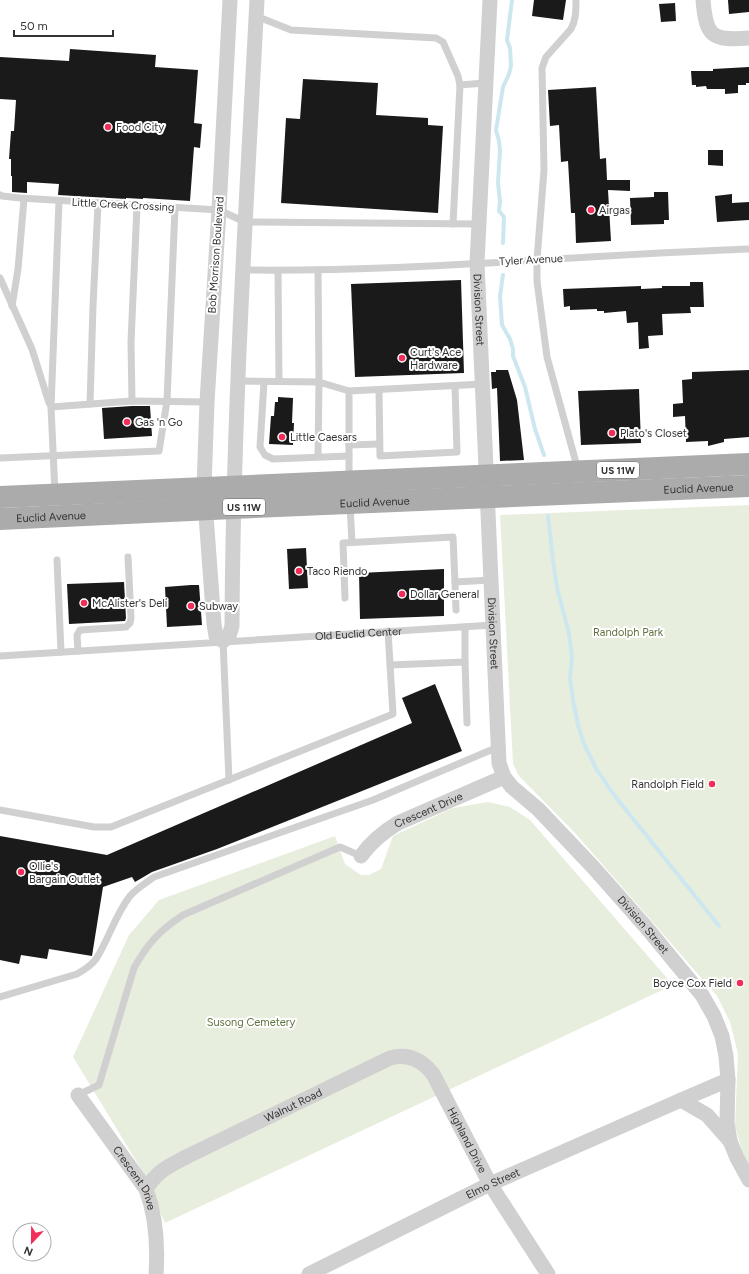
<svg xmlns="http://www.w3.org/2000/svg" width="749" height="1274" font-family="Figtree,sans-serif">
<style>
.green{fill:#e8eede}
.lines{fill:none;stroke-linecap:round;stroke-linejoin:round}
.stream{stroke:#cde7f0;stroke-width:4}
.building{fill:#1a1a1a}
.service{stroke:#d0d0d0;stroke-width:7}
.minor{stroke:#d0d0d0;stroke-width:15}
.primary{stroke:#ababab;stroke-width:22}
.poi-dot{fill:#f12e59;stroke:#fff;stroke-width:1.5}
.labels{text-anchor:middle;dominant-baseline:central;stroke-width:4;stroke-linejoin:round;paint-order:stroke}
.shield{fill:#fff;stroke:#707070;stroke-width:1}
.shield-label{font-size:10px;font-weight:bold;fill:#333}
.poi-label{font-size:11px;fill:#333;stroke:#fff;text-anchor:start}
.street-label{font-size:11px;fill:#333;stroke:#fff}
.park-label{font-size:11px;fill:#5e733c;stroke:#fff}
</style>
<rect width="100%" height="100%" fill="#fff"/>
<g class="green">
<polygon points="749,505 749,1166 743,1155 735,1126 738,1054 730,1022 717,996 575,833 519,776 513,764 500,515"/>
<polygon points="488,802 510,807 530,820 673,985 165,1223 141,1169 73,1057 129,935 159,900 335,836 345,864 361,875 369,875 381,869 393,836 453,808"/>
</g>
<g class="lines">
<g class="stream">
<polyline points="503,243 504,217 499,211 500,201 498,183 500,150 499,141 496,130 503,87 509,74 511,66 510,48 507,40 512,0"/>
<polyline points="503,275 500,296 502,325 510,339 513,349 513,356 525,387 535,429 544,455"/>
<polyline points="548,516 553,561 557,588 569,633 572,657 570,678 573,700 578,725 584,744 597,770 614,795 719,926"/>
</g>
</g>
<g class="building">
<polygon points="534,0 566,0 563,20 532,16"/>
<polygon points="728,0 749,0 749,12 729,14"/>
<polygon points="675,3 676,21 661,22 659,4"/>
<polygon points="70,49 156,55 155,67 198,70 194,123 202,124 200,148 194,147 190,201 143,198 143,199 126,198 126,199 58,195 59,184 27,182 27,193 12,192 12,176 11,176 11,159 9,159 11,131 14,131 16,100 0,99 0,57 69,61"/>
<polygon points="749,67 749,83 746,83 746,85 738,85 738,93 725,94 725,89 707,89 706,86 696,87 696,85 692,85 691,71 713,71 713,69"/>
<polygon points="303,79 378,83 376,115 428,118 428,125 443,126 438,213 281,203 286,118 300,119"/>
<polygon points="596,87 600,159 606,158 607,180 630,180 630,191 608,190 611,241 576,243 575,213 571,213 568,161 561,162 559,125 550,126 548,90"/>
<polygon points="708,150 723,150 723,166 708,165"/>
<polygon points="654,192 668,192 669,220 664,220 664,224 631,225 630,198 654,197"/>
<polygon points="732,194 732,203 749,202 749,220 717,222 715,196"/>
<polygon points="461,280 464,373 355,377 351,284"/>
<polygon points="690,282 703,282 704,307 690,307 691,313 662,314 663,335 648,336 649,348 639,349 638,322 627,323 626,311 604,313 604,311 597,311 597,309 570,310 570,306 564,307 563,289 641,286 641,289 662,288 662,286 690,286"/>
<polygon points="496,370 508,370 517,400 524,460 500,461 497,388 492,389 491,372 496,372"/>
<polygon points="749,370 749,437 724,439 724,442 708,446 708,441 686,442 685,416 673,417 673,404 683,403 682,380 692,379 692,372"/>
<polygon points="639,389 641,443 581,445 578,391"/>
<polygon points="278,397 293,398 292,423 294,423 293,445 269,444 271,416 274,416 275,402 278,402"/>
<polygon points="132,406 150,406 152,436 104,439 102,408"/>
<polygon points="306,548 308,588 289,589 287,549"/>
<polygon points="444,569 444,616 360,619 359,573"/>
<polygon points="124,582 126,618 125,621 69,624 67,584"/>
<polygon points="191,585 199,585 202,625 167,627 165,587"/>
<polygon points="435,684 462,751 217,849 152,872 135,882 132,877 103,887 92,956 49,949 47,959 21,955 19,964 0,960 0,836 107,855 412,723 402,698"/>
</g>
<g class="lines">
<g class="service">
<path d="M576,0C576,11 576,20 571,29L546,57L542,68L544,170L537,260V281L547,357L578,470"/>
<polyline points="256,16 291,30 436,38 443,42 458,76 460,85 453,224"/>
<polyline points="460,85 485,83"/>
<polyline points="0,195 2,196 20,198 219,210 245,222 478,224"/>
<path d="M242,270C411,272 580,255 749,249"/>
<polyline points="318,270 319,382 318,456"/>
<polyline points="278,271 279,381"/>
<polyline points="0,278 32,349 49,403"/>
<polyline points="12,306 18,269 24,199"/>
<polyline points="238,381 319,382 349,391"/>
<polyline points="264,382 260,447 265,455 273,459 349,456"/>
<polyline points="379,390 380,456 457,452 455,386"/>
<polyline points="132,401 131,342 137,206"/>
<polyline points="90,404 93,306 98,204"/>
<polyline points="51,407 59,201"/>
<polyline points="349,445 379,444"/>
<polyline points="0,458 159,451 167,401 175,208"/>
<polyline points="349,479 349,391 483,384"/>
<polyline points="55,493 51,407 132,401 207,402"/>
<polyline points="350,505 352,542"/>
<polyline points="57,560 61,652"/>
<polyline points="455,582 456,610"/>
<polyline points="345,598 343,543 453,537 455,582 491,580"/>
<polyline points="223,641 229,780"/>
<polyline points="78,651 77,635 80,630 126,627 130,623 131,618 128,557"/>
<path id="s1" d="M0,656L493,625"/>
<polyline points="465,662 467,723"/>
<polyline points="390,665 465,662 465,627"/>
<polyline points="0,810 94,827 111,827 393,714 388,631"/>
<path d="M0,997L77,974C84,970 91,966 96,959C109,939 115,915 130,896C137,888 146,883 154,877L373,800L498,747"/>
<path d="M78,1095L99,1085L134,968C148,943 159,931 183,915L340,847L361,856"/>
</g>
<g class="minor">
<path d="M230,0L219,210L207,402L204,488L214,624L216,636L223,641L229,636L232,626C233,417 246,209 257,0"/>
<path id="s2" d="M490,0L477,263L499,763L504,777L512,787L538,809L593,867L646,927L702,995L714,1016L722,1036L726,1056L728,1080L727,1122L730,1141L737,1158L749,1180"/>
<path d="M703,0C706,37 712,41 749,38"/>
<path id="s3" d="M361,856C371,842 383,832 398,823L504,777"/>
<path id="s4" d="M78,1095L146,1189C156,1216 158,1245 156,1274"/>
<polyline points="681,1100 707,1115 730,1141"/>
<path id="s5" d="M146,1189C158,1170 169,1166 188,1156L390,1058C408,1053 422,1060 433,1074L490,1184L548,1274"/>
<path id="s6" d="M309,1274L490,1184L681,1100L728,1080"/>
</g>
<g class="primary">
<polyline points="0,497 749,464"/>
<path id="s7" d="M0,519L233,508L749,486"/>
</g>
</g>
<g class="poi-dot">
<circle cx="108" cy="127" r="4"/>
<circle cx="591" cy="210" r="4"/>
<circle cx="402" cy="358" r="4"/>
<circle cx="127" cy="422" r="4"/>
<circle cx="612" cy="433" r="4"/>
<circle cx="282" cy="437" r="4"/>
<circle cx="299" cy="571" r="4"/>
<circle cx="402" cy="594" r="4"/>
<circle cx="84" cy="603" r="4"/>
<circle cx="191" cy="606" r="4"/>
<circle cx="712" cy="784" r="4"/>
<circle cx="21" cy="872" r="4"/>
<circle cx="740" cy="983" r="4"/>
</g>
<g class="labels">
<g class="shield">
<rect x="597" y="462" width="42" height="16" rx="3"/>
<rect x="223" y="499" width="42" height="16" rx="3"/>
</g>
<g class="shield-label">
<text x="618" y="470">US 11W</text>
<text x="244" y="507">US 11W</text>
</g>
<g class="poi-label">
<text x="116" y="127">Food City</text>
<text x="599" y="210">Airgas</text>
<text x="410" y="352">Curt's Ace<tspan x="410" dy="13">Hardware</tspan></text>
<text x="135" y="422">Gas 'n Go</text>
<text x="620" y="433">Plato's Closet</text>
<text x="290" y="437">Little Caesars</text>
<text x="307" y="571">Taco Riendo</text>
<text x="410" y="594">Dollar General</text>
<text x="92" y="603">McAlister's Deli</text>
<text x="199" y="606">Subway</text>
<text x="704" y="784" text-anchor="end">Randolph Field</text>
<text x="29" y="866">Ollie's<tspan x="29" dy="13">Bargain Outlet</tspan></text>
<text x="732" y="983" text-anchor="end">Boyce Cox Field</text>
</g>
<g class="street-label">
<text transform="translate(123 205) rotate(3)">Little Creek Crossing</text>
<text transform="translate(216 255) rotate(-86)">Bob Morrison Boulevard</text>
<text transform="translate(531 260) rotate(-3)">Tyler Avenue</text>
<text stroke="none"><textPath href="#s2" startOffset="310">Division Street</textPath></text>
<text stroke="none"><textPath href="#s7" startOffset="699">Euclid Avenue</textPath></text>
<text stroke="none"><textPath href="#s7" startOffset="375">Euclid Avenue</textPath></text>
<text stroke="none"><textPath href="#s7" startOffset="51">Euclid Avenue</textPath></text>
<text stroke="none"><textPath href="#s1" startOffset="359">Old Euclid Center</textPath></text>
<text stroke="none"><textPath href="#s2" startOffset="634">Division Street</textPath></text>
<text stroke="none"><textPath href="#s3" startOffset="83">Crescent Drive</textPath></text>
<text stroke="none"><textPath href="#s2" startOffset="982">Division Street</textPath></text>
<text stroke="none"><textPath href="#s5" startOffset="171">Walnut Road</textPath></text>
<text stroke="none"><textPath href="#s5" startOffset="402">Highland Drive</textPath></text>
<text stroke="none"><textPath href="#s4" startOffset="101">Crescent Drive</textPath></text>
<text stroke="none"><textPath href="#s6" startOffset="205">Elmo Street</textPath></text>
</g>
<g class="park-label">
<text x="628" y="632">Randolph Park</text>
<text x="251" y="1022">Susong Cemetery</text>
</g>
</g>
<g transform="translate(32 1242) rotate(202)"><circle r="19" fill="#ffffff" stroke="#adadad"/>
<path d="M0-3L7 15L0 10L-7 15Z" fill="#f12e59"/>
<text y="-6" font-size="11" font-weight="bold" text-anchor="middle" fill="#333333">N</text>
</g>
<path d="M14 30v6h99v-6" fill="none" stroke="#333333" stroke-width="2"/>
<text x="20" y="30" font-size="12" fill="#333333" stroke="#ffffff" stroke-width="3" paint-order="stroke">50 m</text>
</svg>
